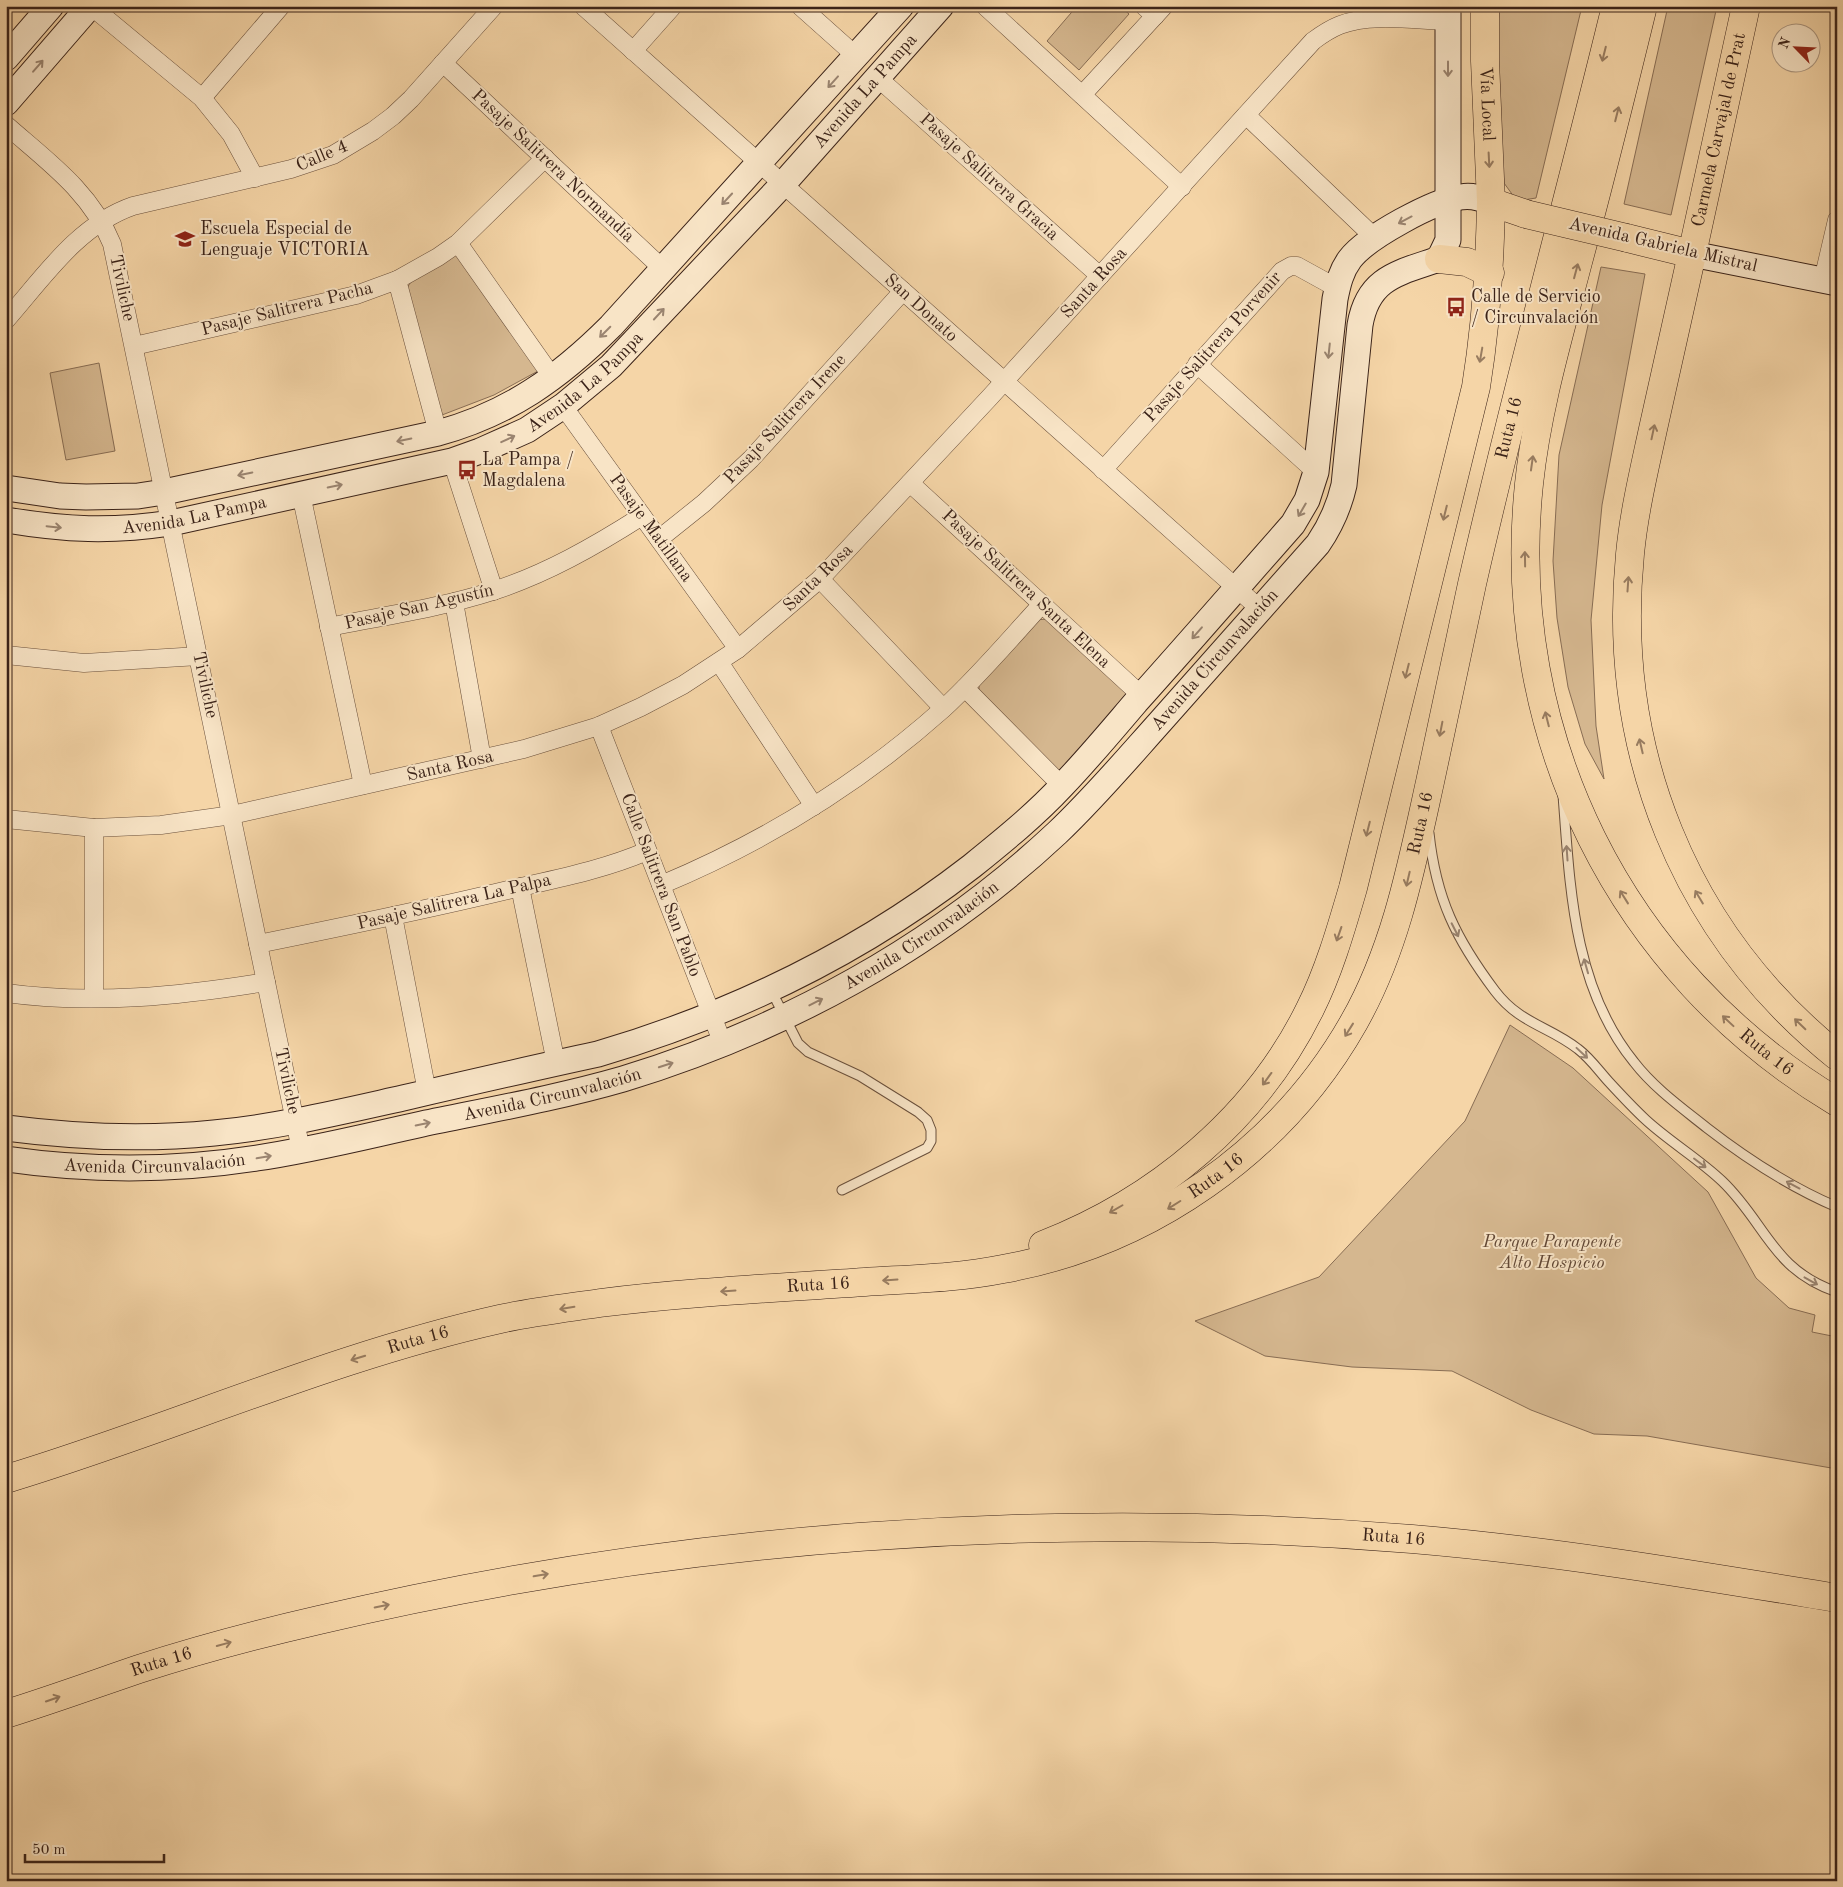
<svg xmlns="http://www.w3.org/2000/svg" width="1843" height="1887" font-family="'Old Standard TT',serif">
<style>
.green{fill:#d5b78f;stroke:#886d54}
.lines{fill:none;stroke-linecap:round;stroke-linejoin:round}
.lane-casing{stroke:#6a503c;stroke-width:11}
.street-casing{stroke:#6a503c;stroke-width:19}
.secondary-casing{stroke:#3b2319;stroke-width:27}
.primary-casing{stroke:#3b2319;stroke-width:29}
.highway-casing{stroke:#3b2319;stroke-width:29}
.lane{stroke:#f8e4c6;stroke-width:9}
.street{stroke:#f8e4c6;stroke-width:18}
.secondary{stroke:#f8e4c6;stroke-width:25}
.primary{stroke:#f5d5a7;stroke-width:28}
.highway{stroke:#f5d5a7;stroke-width:28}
.primary-bridge-casing{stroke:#3b2319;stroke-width:29;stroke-linecap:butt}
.primary-bridge{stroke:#f5d5a7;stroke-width:28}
.oneway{stroke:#987c60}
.oneway2{stroke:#9a8470}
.labels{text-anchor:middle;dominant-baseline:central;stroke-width:4;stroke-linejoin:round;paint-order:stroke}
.street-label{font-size:18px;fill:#3b2319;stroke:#f8e4c6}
.poi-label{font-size:18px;fill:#3b2319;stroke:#f8e4c6;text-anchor:start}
.park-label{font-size:18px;font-style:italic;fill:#624836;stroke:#f8e4c6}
</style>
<rect width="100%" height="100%" fill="#f5d5a7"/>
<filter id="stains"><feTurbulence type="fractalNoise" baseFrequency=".004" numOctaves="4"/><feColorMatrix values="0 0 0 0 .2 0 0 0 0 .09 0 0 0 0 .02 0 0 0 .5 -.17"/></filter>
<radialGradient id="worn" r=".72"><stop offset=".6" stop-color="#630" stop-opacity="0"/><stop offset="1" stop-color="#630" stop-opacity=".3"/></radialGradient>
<g class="green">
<polygon points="1077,6 1120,6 1129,14 1079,70 1047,41"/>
<polygon points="1499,6 1582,6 1536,198 1517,201 1504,183 1499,133 1497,59"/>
<polygon points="1668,6 1717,6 1671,215 1624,204"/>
<polygon points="452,254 458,256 538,371 494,395 442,415 407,288 414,277"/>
<polygon points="1601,267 1645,274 1602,505 1591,620 1596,726 1604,779 1585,744 1568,687 1557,618 1553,561 1559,455"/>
<polygon points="99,363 115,451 66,460 50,373"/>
<polygon points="1048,619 1127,692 1127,699 1063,771 1054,771 979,693 979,683 1034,620"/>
<polygon points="1510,1025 1573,1068 1708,1192 1756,1278 1789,1308 1815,1315 1812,1332 1837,1337 1837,1469 1647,1436 1594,1434 1531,1410 1452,1371 1352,1367 1265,1356 1195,1321 1319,1277 1465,1121"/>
</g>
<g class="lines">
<defs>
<g id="lane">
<path d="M1563,795C1570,887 1573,987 1634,1062C1654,1088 1682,1108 1707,1128C1747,1159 1790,1187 1837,1207"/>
<path d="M1429,833C1436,899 1456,939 1495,991C1520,1024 1549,1026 1578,1049C1590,1058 1599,1071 1609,1082C1621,1095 1633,1108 1646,1120C1670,1142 1699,1159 1722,1181C1766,1223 1772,1270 1837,1292"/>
<polyline points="771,990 798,1043 808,1052 860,1076 918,1112 927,1120 931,1130 931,1141 927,1148 842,1190"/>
</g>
<g id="street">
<polyline points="91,6 202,98 231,134 255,178"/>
<polyline points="583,6 1260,609"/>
<polyline points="800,6 856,56"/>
<polyline points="985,6 1182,187"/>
<polyline points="1144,6 1155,16"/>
<polyline points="633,51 673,6"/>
<polyline points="443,63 663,269"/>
<polyline points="878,78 1100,276"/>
<polyline points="1082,95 1164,6"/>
<polyline points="202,98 281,6"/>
<polyline points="1246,115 1375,238"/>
<path d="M6,125C47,161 91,192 112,244L301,1150"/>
<polyline points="458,243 553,378"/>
<polyline points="397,280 438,433"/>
<polyline points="1823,280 1837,220"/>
<path d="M6,320C43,278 78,225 133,206L291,169L333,155L373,131L393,116L411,99L494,6"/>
<polyline points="134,346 356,295 397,280 438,257 458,243 545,158"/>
<polyline points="1197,364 1316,472"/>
<polyline points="563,406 738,649"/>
<polyline points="452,461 494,591"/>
<polyline points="1103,470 1282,271 1291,266 1297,266 1337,288"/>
<polyline points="910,483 1142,696"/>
<polyline points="301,494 363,785"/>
<polyline points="659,539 704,503 751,459 903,291"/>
<polyline points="820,579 943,708"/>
<polyline points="454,602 482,759"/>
<path d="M329,627C383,616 440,608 493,591C546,574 595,546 642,516"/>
<polyline points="6,655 84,663 199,656"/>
<polyline points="719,662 814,806"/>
<polyline points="965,688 1062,786"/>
<polyline points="599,726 723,1044"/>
<path d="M6,819L94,828L161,825L232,815L524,749L599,726L641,707L683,685L738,649L820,579L990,397L1313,41C1321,35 1330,29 1340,25C1370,13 1415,20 1448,21"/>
<polyline points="94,828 94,998"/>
<path d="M661,885C764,842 859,784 943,709C978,677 1009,640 1042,604"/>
<polyline points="520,887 556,1063"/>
<polyline points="393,916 427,1092"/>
<path d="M258,944C342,927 425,910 508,890C555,879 603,870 647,851"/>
<path d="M6,993C92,1005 181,996 266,982"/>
</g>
<g id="secondary">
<polyline points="6,58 51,6"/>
<polyline points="6,103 90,6"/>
<polyline points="1692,254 1837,283"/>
<path d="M6,488L60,496L86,497L138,496L164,492L438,433C508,414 559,378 611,326L901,6"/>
<path id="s1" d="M6,520C66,530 111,532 171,523L452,461L480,451L527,430L563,406L611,366L783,184L941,6"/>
<path d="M6,1128C75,1137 145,1140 214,1133C278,1127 340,1112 403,1098C468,1083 533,1068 598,1054C734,1014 860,953 972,866C1003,841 1035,815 1062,786C1088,759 1112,730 1136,702C1189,643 1241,583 1293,524L1307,500L1316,472L1335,299C1338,284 1341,271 1350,259C1367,237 1433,201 1461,197C1472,195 1481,198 1491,202"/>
<path id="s2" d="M6,1159C89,1171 174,1171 257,1158C312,1150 367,1136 422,1124C489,1110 557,1098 623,1079C784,1030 934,948 1057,833C1094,798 1127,759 1161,721C1213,662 1265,603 1318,544C1331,525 1339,507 1344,485L1360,325C1368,277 1399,273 1439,259L1448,240V6"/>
</g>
<g id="primary">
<path id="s3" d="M1485,6V61L1491,202L1526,214"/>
<path id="s4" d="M1627,238L1692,254L1746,6"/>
</g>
<g id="highway">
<path id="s5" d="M1643,6C1622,92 1601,177 1578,262C1559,335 1537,408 1529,484C1503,735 1620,972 1837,1102"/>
<path d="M1692,254C1679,312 1666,371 1653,429C1644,471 1634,512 1630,554C1611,749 1683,932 1837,1056"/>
<polyline points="1439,259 1467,262 1490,273"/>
<path d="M1043,1245C1156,1201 1256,1119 1310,1009C1329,971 1341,929 1353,888L1476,387C1486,325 1490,264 1491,202"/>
<path id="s6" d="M6,1479C172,1429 330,1357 500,1319C532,1312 566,1308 600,1303C688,1292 776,1288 865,1282C911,1279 958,1278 1003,1269C1149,1243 1281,1151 1354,1022C1396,948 1412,864 1430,782C1444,716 1458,650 1472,584C1516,390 1569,199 1616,6"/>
<path id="s7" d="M6,1714C51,1700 95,1684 139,1669C198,1650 258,1634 319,1620C676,1536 1046,1509 1412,1539C1555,1551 1696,1575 1837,1598"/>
</g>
</defs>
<use href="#lane" class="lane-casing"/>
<use href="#street" class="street-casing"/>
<use href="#secondary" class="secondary-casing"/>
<use href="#primary" class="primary-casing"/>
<use href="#highway" class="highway-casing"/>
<use href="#lane" class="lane"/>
<use href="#street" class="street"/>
<use href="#secondary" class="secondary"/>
<use href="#primary" class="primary"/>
<use href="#highway" class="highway"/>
<defs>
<polyline id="primary-bridge" points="1526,214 1627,238"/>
</defs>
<use href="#primary-bridge" class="primary-bridge-casing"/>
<use href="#primary-bridge" class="primary-bridge"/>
</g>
<defs><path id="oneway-shaft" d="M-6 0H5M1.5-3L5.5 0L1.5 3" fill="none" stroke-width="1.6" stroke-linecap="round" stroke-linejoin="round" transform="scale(1.25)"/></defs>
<g class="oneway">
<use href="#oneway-shaft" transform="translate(1604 54) rotate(104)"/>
<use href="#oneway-shaft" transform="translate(1617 114) rotate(-76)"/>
<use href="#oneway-shaft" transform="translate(1489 160) rotate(87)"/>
<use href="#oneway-shaft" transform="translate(1576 271) rotate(-75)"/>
<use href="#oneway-shaft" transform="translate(1481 355) rotate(100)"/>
<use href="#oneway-shaft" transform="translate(1653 432) rotate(-78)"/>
<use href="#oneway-shaft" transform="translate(1532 463) rotate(-82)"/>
<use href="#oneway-shaft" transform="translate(1445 513) rotate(104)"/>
<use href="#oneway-shaft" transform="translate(1525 559) rotate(-91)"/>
<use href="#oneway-shaft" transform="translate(1628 584) rotate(-86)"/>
<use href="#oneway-shaft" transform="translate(1407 671) rotate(104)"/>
<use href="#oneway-shaft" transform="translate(1547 719) rotate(-104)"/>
<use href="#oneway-shaft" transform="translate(1441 729) rotate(101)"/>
<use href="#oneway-shaft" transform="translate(1641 746) rotate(-103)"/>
<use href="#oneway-shaft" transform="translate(1368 829) rotate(104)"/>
<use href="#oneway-shaft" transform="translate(1408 879) rotate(103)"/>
<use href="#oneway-shaft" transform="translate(1624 897) rotate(-122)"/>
<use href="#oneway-shaft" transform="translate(1699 897) rotate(-121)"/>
<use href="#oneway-shaft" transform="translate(1339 934) rotate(109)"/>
<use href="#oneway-shaft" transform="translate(1728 1021) rotate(-137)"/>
<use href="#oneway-shaft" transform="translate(1800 1024) rotate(-136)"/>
<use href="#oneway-shaft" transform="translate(1349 1030) rotate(122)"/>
<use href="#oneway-shaft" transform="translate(1267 1079) rotate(126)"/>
<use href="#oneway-shaft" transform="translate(1174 1205) rotate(148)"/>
<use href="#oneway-shaft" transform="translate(1116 1209) rotate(150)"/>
<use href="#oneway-shaft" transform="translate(890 1280) rotate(176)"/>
<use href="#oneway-shaft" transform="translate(728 1291) rotate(176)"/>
<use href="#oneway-shaft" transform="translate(567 1308) rotate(171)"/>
<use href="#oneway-shaft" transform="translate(358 1358) rotate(163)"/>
<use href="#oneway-shaft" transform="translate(541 1575) rotate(-10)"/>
<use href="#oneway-shaft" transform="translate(382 1606) rotate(-12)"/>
<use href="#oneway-shaft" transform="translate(224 1644) rotate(-15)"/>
<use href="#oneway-shaft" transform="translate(53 1699) rotate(-19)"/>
</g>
<g class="oneway2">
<use href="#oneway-shaft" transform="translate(38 66) rotate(-49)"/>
<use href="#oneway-shaft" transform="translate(1448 69) rotate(90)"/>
<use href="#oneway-shaft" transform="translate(833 82) rotate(132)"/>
<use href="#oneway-shaft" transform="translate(727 199) rotate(133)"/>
<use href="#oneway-shaft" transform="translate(1405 220) rotate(152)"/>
<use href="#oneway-shaft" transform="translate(659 314) rotate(-47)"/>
<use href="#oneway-shaft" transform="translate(605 332) rotate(135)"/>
<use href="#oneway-shaft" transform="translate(1329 351) rotate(96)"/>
<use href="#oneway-shaft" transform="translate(508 439) rotate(-25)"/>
<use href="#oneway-shaft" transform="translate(404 440) rotate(168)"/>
<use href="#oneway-shaft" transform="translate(245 474) rotate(168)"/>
<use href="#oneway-shaft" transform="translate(335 486) rotate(-12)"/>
<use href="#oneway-shaft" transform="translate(1302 510) rotate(120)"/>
<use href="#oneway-shaft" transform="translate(54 527) rotate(6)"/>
<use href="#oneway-shaft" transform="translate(1197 633) rotate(131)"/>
<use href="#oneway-shaft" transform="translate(1567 853) rotate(-94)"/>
<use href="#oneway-shaft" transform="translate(1455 930) rotate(63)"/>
<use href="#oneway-shaft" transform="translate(1586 966) rotate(-106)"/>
<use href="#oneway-shaft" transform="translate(816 1002) rotate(-27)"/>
<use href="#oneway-shaft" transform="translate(1582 1053) rotate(43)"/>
<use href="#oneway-shaft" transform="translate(666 1065) rotate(-18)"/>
<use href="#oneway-shaft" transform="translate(423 1124) rotate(-12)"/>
<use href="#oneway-shaft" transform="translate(264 1157) rotate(-10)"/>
<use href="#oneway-shaft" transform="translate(1700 1163) rotate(37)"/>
<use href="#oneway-shaft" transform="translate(1793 1185) rotate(-152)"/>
<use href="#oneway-shaft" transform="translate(1811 1281) rotate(29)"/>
</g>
<defs>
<symbol id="school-bare" viewBox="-9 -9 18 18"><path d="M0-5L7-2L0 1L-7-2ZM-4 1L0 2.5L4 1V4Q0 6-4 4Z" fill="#8f2418" stroke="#f8e4c6" stroke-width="2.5" paint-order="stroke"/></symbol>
<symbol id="bus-bare" viewBox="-9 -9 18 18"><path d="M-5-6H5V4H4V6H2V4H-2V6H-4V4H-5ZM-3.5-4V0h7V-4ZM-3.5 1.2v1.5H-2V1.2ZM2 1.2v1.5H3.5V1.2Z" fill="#8f2418" stroke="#f8e4c6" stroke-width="2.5" paint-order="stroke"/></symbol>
</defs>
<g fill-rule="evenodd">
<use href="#school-bare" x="171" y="225" width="28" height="28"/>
<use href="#bus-bare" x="1442" y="293" width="28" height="28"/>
<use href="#bus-bare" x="453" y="456" width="28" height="28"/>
</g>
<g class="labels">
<g class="street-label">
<text stroke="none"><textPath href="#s1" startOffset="1015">Avenida La Pampa</textPath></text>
<text stroke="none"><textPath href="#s3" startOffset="98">Vía Local</textPath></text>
<text stroke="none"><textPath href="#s4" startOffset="194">Carmela Carvajal de Prat</textPath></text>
<text transform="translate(322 156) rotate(-23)">Calle 4</text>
<text transform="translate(553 166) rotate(43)">Pasaje Salitrera Normandía</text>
<text transform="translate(989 177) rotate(42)">Pasaje Salitrera Gracia</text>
<text transform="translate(1663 245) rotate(13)">Avenida Gabriela Mistral</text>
<text transform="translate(1094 283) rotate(-48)">Santa Rosa</text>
<text transform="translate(122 288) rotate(78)">Tiviliche</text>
<text transform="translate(921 308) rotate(42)">San Donato</text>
<text transform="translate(287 309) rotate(-14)">Pasaje Salitrera Pacha</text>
<text transform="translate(1213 347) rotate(-48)">Pasaje Salitrera Porvenir</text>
<text stroke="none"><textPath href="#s1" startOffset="610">Avenida La Pampa</textPath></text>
<text transform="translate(785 419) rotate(-47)">Pasaje Salitrera Irene</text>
<text stroke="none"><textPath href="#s6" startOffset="2084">Ruta 16</textPath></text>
<text stroke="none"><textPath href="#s1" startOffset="190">Avenida La Pampa</textPath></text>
<text transform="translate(651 528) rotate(54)">Pasaje Matillana</text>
<text transform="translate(818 578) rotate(-44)">Santa Rosa</text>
<text transform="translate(1026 589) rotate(43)">Pasaje Salitrera Santa Elena</text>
<text transform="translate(419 607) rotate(-13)">Pasaje San Agustín</text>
<text stroke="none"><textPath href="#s2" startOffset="1364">Avenida Circunvalación</textPath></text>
<text transform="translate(205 685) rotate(78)">Tiviliche</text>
<text transform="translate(450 766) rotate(-13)">Santa Rosa</text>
<text stroke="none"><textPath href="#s6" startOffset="1679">Ruta 16</textPath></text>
<text transform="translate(661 885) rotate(69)">Calle Salitrera San Pablo</text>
<text transform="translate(454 902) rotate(-13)">Pasaje Salitrera La Palpa</text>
<text stroke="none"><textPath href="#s2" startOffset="959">Avenida Circunvalación</textPath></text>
<text stroke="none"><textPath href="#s5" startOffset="1135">Ruta 16</textPath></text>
<text transform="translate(287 1081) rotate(78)">Tiviliche</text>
<text stroke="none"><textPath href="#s2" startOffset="554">Avenida Circunvalación</textPath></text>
<text stroke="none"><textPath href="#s2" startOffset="149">Avenida Circunvalación</textPath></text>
<text stroke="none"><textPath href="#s6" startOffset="1260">Ruta 16</textPath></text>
<text stroke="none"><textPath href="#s6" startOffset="840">Ruta 16</textPath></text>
<text stroke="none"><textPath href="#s6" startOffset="435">Ruta 16</textPath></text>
<text stroke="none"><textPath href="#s7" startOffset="1409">Ruta 16</textPath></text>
<text stroke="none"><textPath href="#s7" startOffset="164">Ruta 16</textPath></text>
</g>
<g class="poi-label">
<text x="200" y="229">Escuela Especial de<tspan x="200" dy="21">Lenguaje VICTORIA</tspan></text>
<text x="1471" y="297">Calle de Servicio<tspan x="1471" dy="21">/ Circunvalación</tspan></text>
<text x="482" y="460">La Pampa /<tspan x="482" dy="21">Magdalena</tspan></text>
</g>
<g class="park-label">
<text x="1552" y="1242">Parque Parapente<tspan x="1552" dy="21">Alto Hospicio</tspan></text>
</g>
</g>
<rect width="1843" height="1887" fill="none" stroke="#f5d5a7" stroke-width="25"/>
<rect x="8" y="8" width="1828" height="1872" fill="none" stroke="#3b2319" stroke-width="2.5"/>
<rect x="12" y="12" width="1818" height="1862" fill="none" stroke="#3b2319"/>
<g transform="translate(1796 48) rotate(294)"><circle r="24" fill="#f8e4c6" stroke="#ac9781"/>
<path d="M0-4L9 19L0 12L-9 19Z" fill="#8f2418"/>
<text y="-8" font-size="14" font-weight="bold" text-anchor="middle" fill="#3b2319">N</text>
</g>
<path d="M25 1854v8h139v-8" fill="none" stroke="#3b2319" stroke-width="2.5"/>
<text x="32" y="1854" font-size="15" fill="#3b2319" stroke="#f8e4c6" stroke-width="4" paint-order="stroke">50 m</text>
<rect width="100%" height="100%" filter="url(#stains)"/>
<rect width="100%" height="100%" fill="url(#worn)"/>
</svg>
